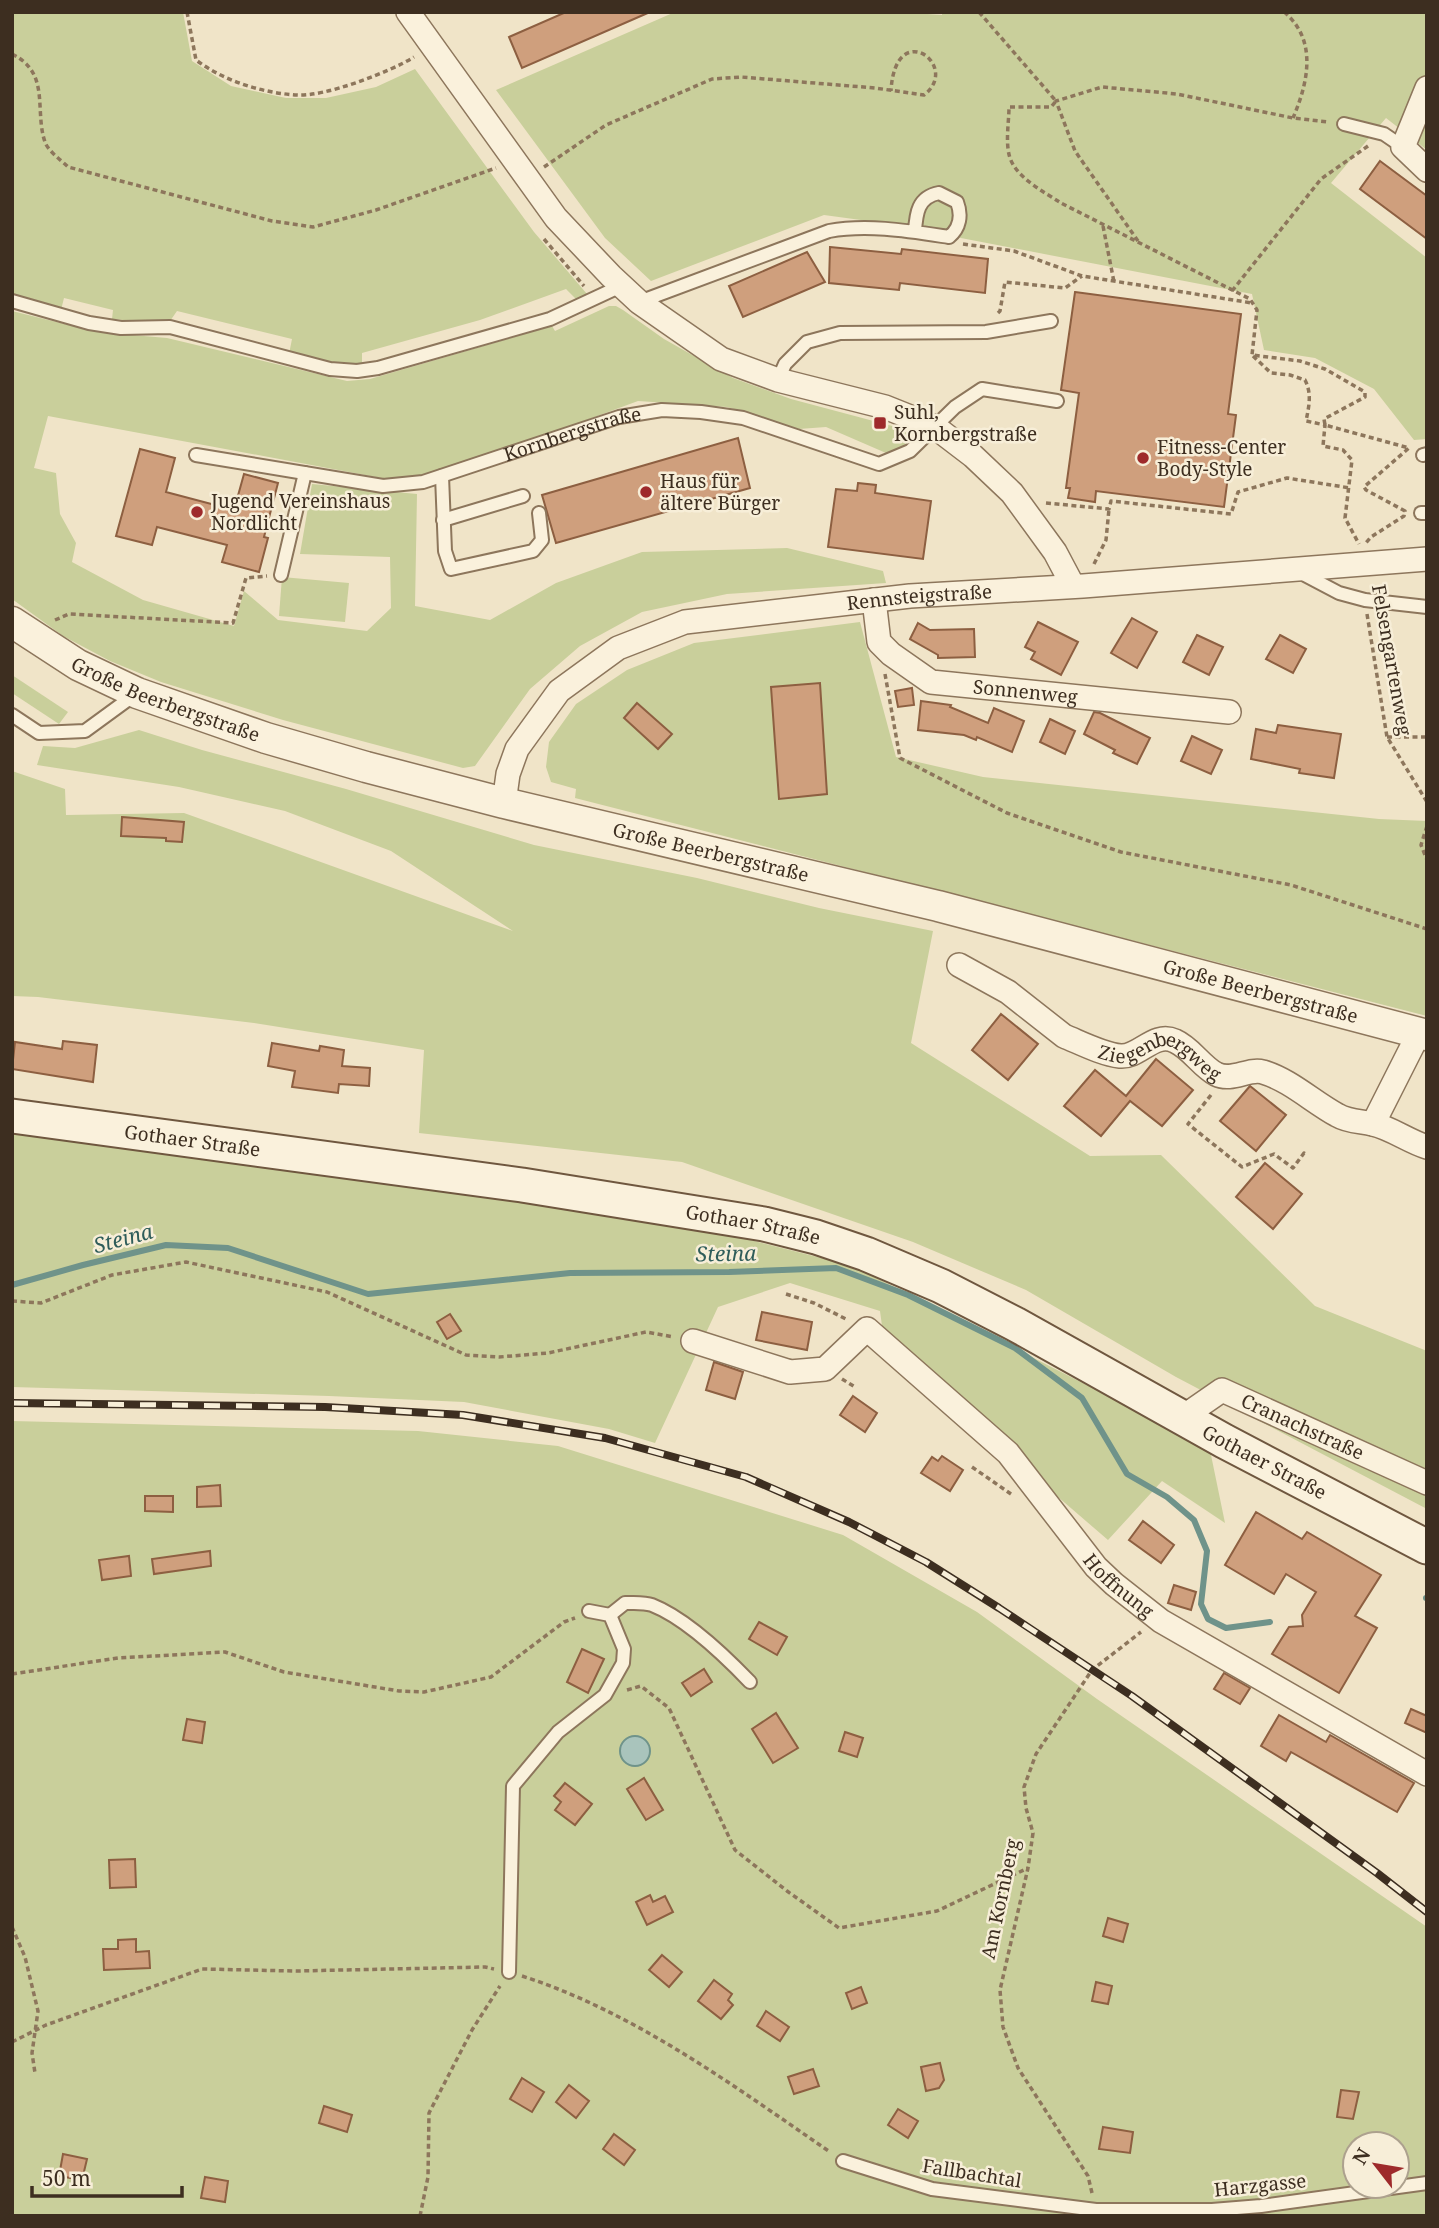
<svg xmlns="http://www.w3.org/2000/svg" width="1439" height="2228" font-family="'Noto Serif',serif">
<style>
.green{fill:#c9cf9b;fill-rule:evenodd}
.water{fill:#a9c4bc;stroke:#6f938a;stroke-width:2}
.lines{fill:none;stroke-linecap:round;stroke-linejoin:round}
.stream{stroke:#6f938a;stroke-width:6}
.building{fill:#cf9f7d;stroke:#8d5f41;stroke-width:2}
.service-casing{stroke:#8d765c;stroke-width:16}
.minor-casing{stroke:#8d765c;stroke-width:26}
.tertiary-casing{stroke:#8d765c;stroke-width:33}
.secondary-casing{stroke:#6f573f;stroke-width:37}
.path{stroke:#8d765c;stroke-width:3.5;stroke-dasharray:5 3.5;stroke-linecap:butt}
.service{stroke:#faf1dc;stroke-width:12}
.minor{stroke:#faf1dc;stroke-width:23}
.tertiary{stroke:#faf1dc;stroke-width:30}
.secondary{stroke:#faf1dc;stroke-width:33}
.rail-casing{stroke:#3d2e20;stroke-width:8}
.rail{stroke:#f7eed8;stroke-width:5;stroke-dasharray:16;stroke-linecap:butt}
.poi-dot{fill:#9e2a2b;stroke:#f7eed8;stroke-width:2.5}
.labels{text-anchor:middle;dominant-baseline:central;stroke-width:5;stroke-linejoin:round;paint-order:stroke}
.poi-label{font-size:19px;fill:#3d2e20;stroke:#f7eed8;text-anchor:start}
.street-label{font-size:19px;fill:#3d2e20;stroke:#f7eed8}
.water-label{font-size:21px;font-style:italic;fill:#2f5d5a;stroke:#f7eed8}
</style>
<rect width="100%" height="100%" fill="#f0e4c8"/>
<g class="green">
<polygon points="12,12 183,12 192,61 231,86 286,98 326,98 376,87 415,69 534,232 587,294 576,299 566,289 480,320 362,353 362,366 345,366 289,354 292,339 177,311 168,324 112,319 113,310 64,298 61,310 12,294"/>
<polygon points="675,12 898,12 942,15 942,12 1427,12 1427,150 1386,118 1331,183 1427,258 1427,439 1414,440 1374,389 1315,358 1264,350 1252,294 883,223 824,215 651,281 605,238 496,90"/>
<polygon points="609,306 616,306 623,310 664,339 733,378 791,399 896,427 912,436 908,444 886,453 826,427 799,429 727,407 638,401 489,456 415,478 381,478 48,416 34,468 56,473 60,514 76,543 72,562 143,600 234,626 244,591 278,620 367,631 391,608 390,557 300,554 312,484 417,494 415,606 490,620 556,583 642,552 787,548 883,571 886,583 727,594 642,612 580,646 530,689 475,766 463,768 283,720 161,682 110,661 63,636 12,599 12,311 97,332 167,338 347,381 370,379 552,326 555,331"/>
<polygon points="282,577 349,583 345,622 279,616"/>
<polygon points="860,622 896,757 983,777 1379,819 1427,821 1427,1016 575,798 576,789 551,782 546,767 549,742 576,704 627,670 694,643"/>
<polygon points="12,675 68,712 59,724 12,693"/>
<polygon points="139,730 202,750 346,789 534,845 697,878 819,908 933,931 911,1043 1090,1156 1161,1155 1315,1306 1427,1351 1427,1509 1176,1377 1026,1290 913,1242 682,1162 419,1133 424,1050 254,1023 38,997 12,996 12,771 65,789 66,815 184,813 513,931 391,851 285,811 179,787 37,765 43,746 75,748"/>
<polygon points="12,1130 667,1219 853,1266 1173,1429 1213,1452 1211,1455 1225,1523 1162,1481 1108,1540 885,1348 880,1311 790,1283 718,1307 655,1443 609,1429 464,1402 329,1396 12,1387"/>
<path d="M12,1421L418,1431L558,1446L843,1535L977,1612L1097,1699L1427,1927V2216H12ZM1355,2144H1397V2186H1355Z"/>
</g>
<circle class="water" cx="635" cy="1751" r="15"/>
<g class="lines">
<g class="stream">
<polyline points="12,1285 83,1265 166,1245 228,1248 368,1294 570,1273 729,1272 836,1268 908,1295 1015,1348 1082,1398 1127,1474 1167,1497 1194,1520 1207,1551 1201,1604 1208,1619 1226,1628 1270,1622"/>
<polyline points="1426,1598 1427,1598"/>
</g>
</g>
<g class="building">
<polygon points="566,12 650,12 522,68 509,37"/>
<polygon points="1380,161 1427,196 1427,239 1360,189"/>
<polygon points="830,247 901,254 902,249 988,259 985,293 900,283 899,290 829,283"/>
<polygon points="807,252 825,282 743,317 729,286"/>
<polygon points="1075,292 1241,314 1228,414 1236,415 1224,507 1096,491 1095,502 1068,498 1070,488 1066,488 1079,393 1061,390"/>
<polygon points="738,438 750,488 556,543 542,495"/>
<polygon points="140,449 175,458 166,492 234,510 244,474 278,483 264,537 268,538 259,572 222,562 227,545 157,527 152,545 116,536"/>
<polygon points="858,483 876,485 875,493 931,501 923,559 828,547 836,489 857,491"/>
<polygon points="1132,618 1157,632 1137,668 1111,653"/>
<polygon points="1038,622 1078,642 1061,675 1031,659 1035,652 1025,647"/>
<polygon points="918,623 930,630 974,629 975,657 938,658 938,655 910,639"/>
<polygon points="1197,635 1223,647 1209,675 1183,662"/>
<polygon points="1280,635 1306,649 1293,673 1266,659"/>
<polygon points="820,683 827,794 779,799 771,687"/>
<polygon points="912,688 914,705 898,707 895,691"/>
<polygon points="921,701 951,705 950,707 988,723 994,708 1024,721 1012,752 977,737 976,740 964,735 918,730"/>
<polygon points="637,703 672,734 658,749 624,718"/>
<polygon points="1094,712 1100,713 1150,738 1137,764 1113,753 1115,750 1084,734"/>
<polygon points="1050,719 1075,731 1065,754 1040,742"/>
<polygon points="1278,725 1341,734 1334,778 1299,773 1300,769 1251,759 1256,729 1276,733"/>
<polygon points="1192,736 1222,750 1211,774 1181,761"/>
<polygon points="122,817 184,822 182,842 166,841 166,838 121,836"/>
<polygon points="1001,1014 1038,1044 1008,1080 972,1050"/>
<polygon points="63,1041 97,1045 93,1082 12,1069 15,1042 62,1049"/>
<polygon points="272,1043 319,1051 320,1046 344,1050 342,1066 370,1068 369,1086 339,1084 338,1093 292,1087 295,1071 268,1066"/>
<polygon points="1156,1059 1193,1090 1162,1126 1130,1101 1101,1136 1064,1106 1095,1070 1126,1096"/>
<polygon points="1250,1086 1286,1115 1256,1151 1220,1121"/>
<polygon points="1265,1163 1302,1194 1273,1229 1236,1197"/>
<polygon points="762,1312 812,1322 807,1350 756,1340"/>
<polygon points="450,1314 461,1331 447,1339 437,1322"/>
<polygon points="714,1362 743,1372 735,1399 706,1390"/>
<polygon points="853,1396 877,1413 865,1432 840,1415"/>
<polygon points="942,1456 963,1470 950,1491 921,1473 932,1457 938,1461"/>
<polygon points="220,1485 221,1506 197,1507 197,1487"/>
<polygon points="145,1496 173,1496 173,1512 145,1511"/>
<polygon points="1256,1512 1302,1539 1307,1532 1381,1575 1355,1616 1377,1628 1339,1693 1272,1654 1289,1627 1303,1626 1302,1615 1316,1592 1286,1574 1274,1594 1225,1565"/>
<polygon points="1143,1521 1174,1545 1161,1563 1129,1540"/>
<polygon points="210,1551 211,1566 154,1574 152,1559"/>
<polygon points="129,1556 131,1576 102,1580 99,1560"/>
<polygon points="1174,1585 1196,1592 1191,1610 1168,1603"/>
<polygon points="759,1622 787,1637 777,1655 749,1639"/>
<polygon points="582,1649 604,1659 588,1693 567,1682"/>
<polygon points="704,1669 712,1682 691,1696 682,1683"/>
<polygon points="1224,1673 1250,1688 1240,1704 1214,1689"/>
<polygon points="1411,1709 1427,1716 1427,1733 1405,1723"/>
<polygon points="776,1713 798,1748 773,1763 752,1729"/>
<polygon points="1279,1715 1326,1742 1330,1735 1414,1783 1397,1812 1291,1752 1286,1761 1261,1746"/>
<polygon points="187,1719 205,1722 202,1743 183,1740"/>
<polygon points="845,1732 863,1738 857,1757 839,1751"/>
<polygon points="644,1778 663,1810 646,1820 627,1789"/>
<polygon points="565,1783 592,1804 575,1825 555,1810 561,1802 554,1796"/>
<polygon points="135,1859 136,1887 110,1888 109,1860"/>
<polygon points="650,1895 653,1902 665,1896 673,1912 647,1925 636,1902"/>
<polygon points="1108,1918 1128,1924 1123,1942 1103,1936"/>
<polygon points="136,1939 136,1952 149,1951 150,1968 104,1970 103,1949 118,1949 118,1940"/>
<polygon points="662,1955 682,1972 669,1987 649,1970"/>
<polygon points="714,1980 732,1994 728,2000 733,2005 721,2019 698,2001"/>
<polygon points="1096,1982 1112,1986 1108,2004 1092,2001"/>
<polygon points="861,1987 867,2003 852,2009 846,1993"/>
<polygon points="766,2011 789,2027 780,2041 757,2026"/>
<polygon points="940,2063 944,2080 939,2088 926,2091 921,2067"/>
<polygon points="813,2069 819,2086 794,2094 788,2077"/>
<polygon points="522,2078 544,2092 532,2112 510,2099"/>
<polygon points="569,2085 589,2101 576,2118 556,2102"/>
<polygon points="1341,2090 1359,2092 1353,2119 1337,2117"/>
<polygon points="324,2106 352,2115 347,2132 319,2123"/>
<polygon points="898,2109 918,2121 908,2138 888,2125"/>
<polygon points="1103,2127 1133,2132 1130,2153 1099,2149"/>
<polygon points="614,2134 635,2150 624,2165 603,2149"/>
<polygon points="63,2154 87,2159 82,2180 59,2176"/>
<polygon points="205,2177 228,2181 225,2202 201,2198"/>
</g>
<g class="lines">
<defs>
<g id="service">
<polyline points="1344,124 1384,134 1403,147"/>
<polyline points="12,301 89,323 121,328 170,327 330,369 357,371 378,368 550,319 621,286"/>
<path d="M639,302L829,231C868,224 909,231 949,237C960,228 962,215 957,202L939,193C918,197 916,213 915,232"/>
<polyline points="778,380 785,364 807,342 840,333 986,332 1051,321"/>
<path id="s1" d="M196,455L383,486L423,482L619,417L662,410L701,412L743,418L879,464L910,451L955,407L982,389L1057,401"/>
<polyline points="1423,455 1427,454"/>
<polyline points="442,476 445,551 451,569 533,551 542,540 539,513"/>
<polyline points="1421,513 1427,513"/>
<polyline points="443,520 523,496"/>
<polyline points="1301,573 1339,593 1365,600 1427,607"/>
<polyline points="281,575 305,473"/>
<polyline points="12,715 39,733 85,731 137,693"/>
<path d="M610,1615L625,1603C633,1603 644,1602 652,1605C685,1618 725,1656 750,1682"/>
<polyline points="509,1972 513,1786 558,1732 605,1695 623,1663 624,1649 610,1615 589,1611"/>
<polyline points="843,2161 932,2189 1096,2210 1212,2210 1261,2206 1427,2183"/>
</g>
<g id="minor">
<polyline points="408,12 556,218 611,276 639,302 721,359 778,380 885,407 935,427 973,456 1012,493 1055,552 1073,586"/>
<polyline points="1427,88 1403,147 1427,170"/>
<path id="s2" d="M874,600L879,642L891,654L931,682L1229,712"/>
<path id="s3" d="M504,803L508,774L517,749L559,691L618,648L685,622L910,596L1083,586L1427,559"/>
<path id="s4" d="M959,965L1008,992L1064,1036C1081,1043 1102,1054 1120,1056C1139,1058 1154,1031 1175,1041C1191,1048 1201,1066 1216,1074C1232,1082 1248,1068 1263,1072C1290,1080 1313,1102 1337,1115C1349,1122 1360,1121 1373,1124C1391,1128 1408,1141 1427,1147"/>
<polyline points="1373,1124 1419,1033"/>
<path id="s5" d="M693,1341L790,1372L825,1369L867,1329L1008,1453L1096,1567L1114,1584L1161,1621L1427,1774"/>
<path id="s6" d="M1183,1417L1222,1390L1427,1483"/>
</g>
<g id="tertiary">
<path id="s7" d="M12,622L78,665L137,693L266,738L366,767L504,803L938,906L1427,1035"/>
</g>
<g id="secondary">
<path id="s8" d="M12,1116L522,1185L764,1224L816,1237L866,1254L941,1286L1015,1324L1224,1441L1427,1547"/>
</g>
</defs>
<use href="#service" class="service-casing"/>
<use href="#minor" class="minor-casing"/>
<use href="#tertiary" class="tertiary-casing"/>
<use href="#secondary" class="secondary-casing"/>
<g class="path">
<path d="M187,12L196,60C224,81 262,93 297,95C325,97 390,72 414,57"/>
<path d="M979,12L1056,101L1051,107H1009C1009,122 1005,143 1010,158C1017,178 1044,192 1061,203L1250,299L1257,310L1252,355L1300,361L1325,369L1365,392V397L1324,419L1325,425L1409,448L1364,487L1366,490L1405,511L1404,516L1371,537L1365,544"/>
<path d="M1284,12C1318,40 1308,83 1293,118"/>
<path d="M12,54C51,73 34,110 45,142C48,151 61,160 68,167L272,221L313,227L376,210L496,168"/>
<path d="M544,167L606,125L712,79L741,77L875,88L924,95C962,66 895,16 891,91"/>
<polyline points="1103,226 1114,282"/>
<polyline points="544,239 584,286"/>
<polyline points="1138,241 1075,151 1056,101 1102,87 1177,94 1293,118 1328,122"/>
<polyline points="963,244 1014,251 1082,276 1252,303"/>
<polyline points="1232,291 1321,179 1368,146"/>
<polyline points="998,313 1000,311 1005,282 1065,288 1082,276"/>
<path d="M1253,356L1271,373L1290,375L1305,380C1312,394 1309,406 1306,421L1325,425L1323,446L1343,450L1352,460L1345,518L1359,544"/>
<polyline points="1046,503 1109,509 1111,501 1231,514 1238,492 1287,478 1350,488"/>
<polyline points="1094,564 1106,540 1109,509"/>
<polyline points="1367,614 1387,737 1427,802"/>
<polyline points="55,620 69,614 233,623 246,578 267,576"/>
<polyline points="885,674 900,758 1007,813 1121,852 1291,885 1427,929"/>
<polyline points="1387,737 1427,737"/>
<polyline points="1427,826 1421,845 1427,860"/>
<polyline points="1211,1095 1188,1124 1242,1167 1274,1154 1293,1168 1304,1153 1306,1155"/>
<polyline points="786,1294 814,1303 846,1319"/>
<polyline points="12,1301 41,1303 112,1275 186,1262 327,1292 466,1355 499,1357 548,1353 646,1332 674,1337"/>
<polyline points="842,1379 855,1387"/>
<polyline points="972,1467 1011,1494"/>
<polyline points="12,1674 118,1658 225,1652 284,1672 399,1691 424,1692 491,1677 564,1622 575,1618"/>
<polyline points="627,1690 641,1686 669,1708 735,1850 787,1891 839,1928 937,1911 1028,1868"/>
<polyline points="12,1927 25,1957 38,2011 32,2053 35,2073"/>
<path d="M522,1976C634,2012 734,2086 830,2152"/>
<polyline points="12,2042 46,2025 202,1969 296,1971 485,1967 494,1969"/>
<polyline points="1092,2193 1088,2176 1018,2068 1003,2027 1000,1990 1028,1868 1033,1833 1026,1808 1024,1787 1036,1754 1092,1670 1141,1632"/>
<polyline points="420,2216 428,2177 429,2113 472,2030 500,1986"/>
</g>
<use href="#service" class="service"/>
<use href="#minor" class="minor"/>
<use href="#tertiary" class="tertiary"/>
<use href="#secondary" class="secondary"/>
<defs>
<polyline id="rail" points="12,1403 325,1407 463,1415 605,1438 746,1477 849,1522 926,1562 999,1608 1132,1696 1377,1873 1427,1912"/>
</defs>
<use href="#rail" class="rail-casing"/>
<use href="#rail" class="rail"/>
</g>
<g class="poi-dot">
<rect x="873" y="416" width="14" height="14" rx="3.5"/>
<circle cx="1143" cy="458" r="7"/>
<circle cx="646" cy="492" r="7"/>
<circle cx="197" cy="512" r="7"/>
</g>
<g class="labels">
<g class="poi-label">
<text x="894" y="412">Suhl,<tspan x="894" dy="22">Kornbergstraße</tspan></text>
<text x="1157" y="447">Fitness-Center<tspan x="1157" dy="22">Body-Style</tspan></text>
<text x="660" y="481">Haus für<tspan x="660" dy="22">ältere Bürger</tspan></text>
<text x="211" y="501">Jugend Vereinshaus<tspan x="211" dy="22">Nordlicht</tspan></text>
</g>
<g class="street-label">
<text stroke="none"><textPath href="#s1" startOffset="387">Kornbergstraße</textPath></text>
<text stroke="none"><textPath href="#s3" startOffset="508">Rennsteigstraße</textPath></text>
<text transform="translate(1392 660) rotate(80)">Felsengartenweg</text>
<text stroke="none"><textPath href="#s2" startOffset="203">Sonnenweg</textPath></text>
<text stroke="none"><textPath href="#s7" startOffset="173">Große Beerbergstraße</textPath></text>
<text stroke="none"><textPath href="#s7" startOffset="740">Große Beerbergstraße</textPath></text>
<text stroke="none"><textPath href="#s7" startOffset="1307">Große Beerbergstraße</textPath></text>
<text stroke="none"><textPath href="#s4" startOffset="234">Ziegenbergweg</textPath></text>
<text stroke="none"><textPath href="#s8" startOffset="182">Gothaer Straße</textPath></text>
<text stroke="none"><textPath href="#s8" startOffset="749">Gothaer Straße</textPath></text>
<text stroke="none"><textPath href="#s6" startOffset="136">Cranachstraße</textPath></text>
<text stroke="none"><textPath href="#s8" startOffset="1316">Gothaer Straße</textPath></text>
<text stroke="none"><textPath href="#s5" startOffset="556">Hoffnung</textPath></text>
<text transform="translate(1000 1899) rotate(-78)">Am Kornberg</text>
<text transform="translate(972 2173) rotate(9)">Fallbachtal</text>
<text transform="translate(1260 2185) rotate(-6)">Harzgasse</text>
</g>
<g class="water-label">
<text transform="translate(123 1238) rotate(-15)">Steina</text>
<text transform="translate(726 1253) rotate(-1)">Steina</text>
</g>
</g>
<rect width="1439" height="2228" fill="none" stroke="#3d2e20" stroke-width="28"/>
<g transform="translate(1376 2165) rotate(301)"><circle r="33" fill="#f7eed8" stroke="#ada18e" stroke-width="2"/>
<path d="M0-5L12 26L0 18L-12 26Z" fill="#9e2a2b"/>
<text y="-10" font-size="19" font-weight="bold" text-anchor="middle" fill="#3d2e20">N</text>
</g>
<path d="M32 2186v10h150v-10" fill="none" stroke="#3d2e20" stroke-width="3.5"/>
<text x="42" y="2186" font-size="21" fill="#3d2e20" stroke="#f7eed8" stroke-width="5" paint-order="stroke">50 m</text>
</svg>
